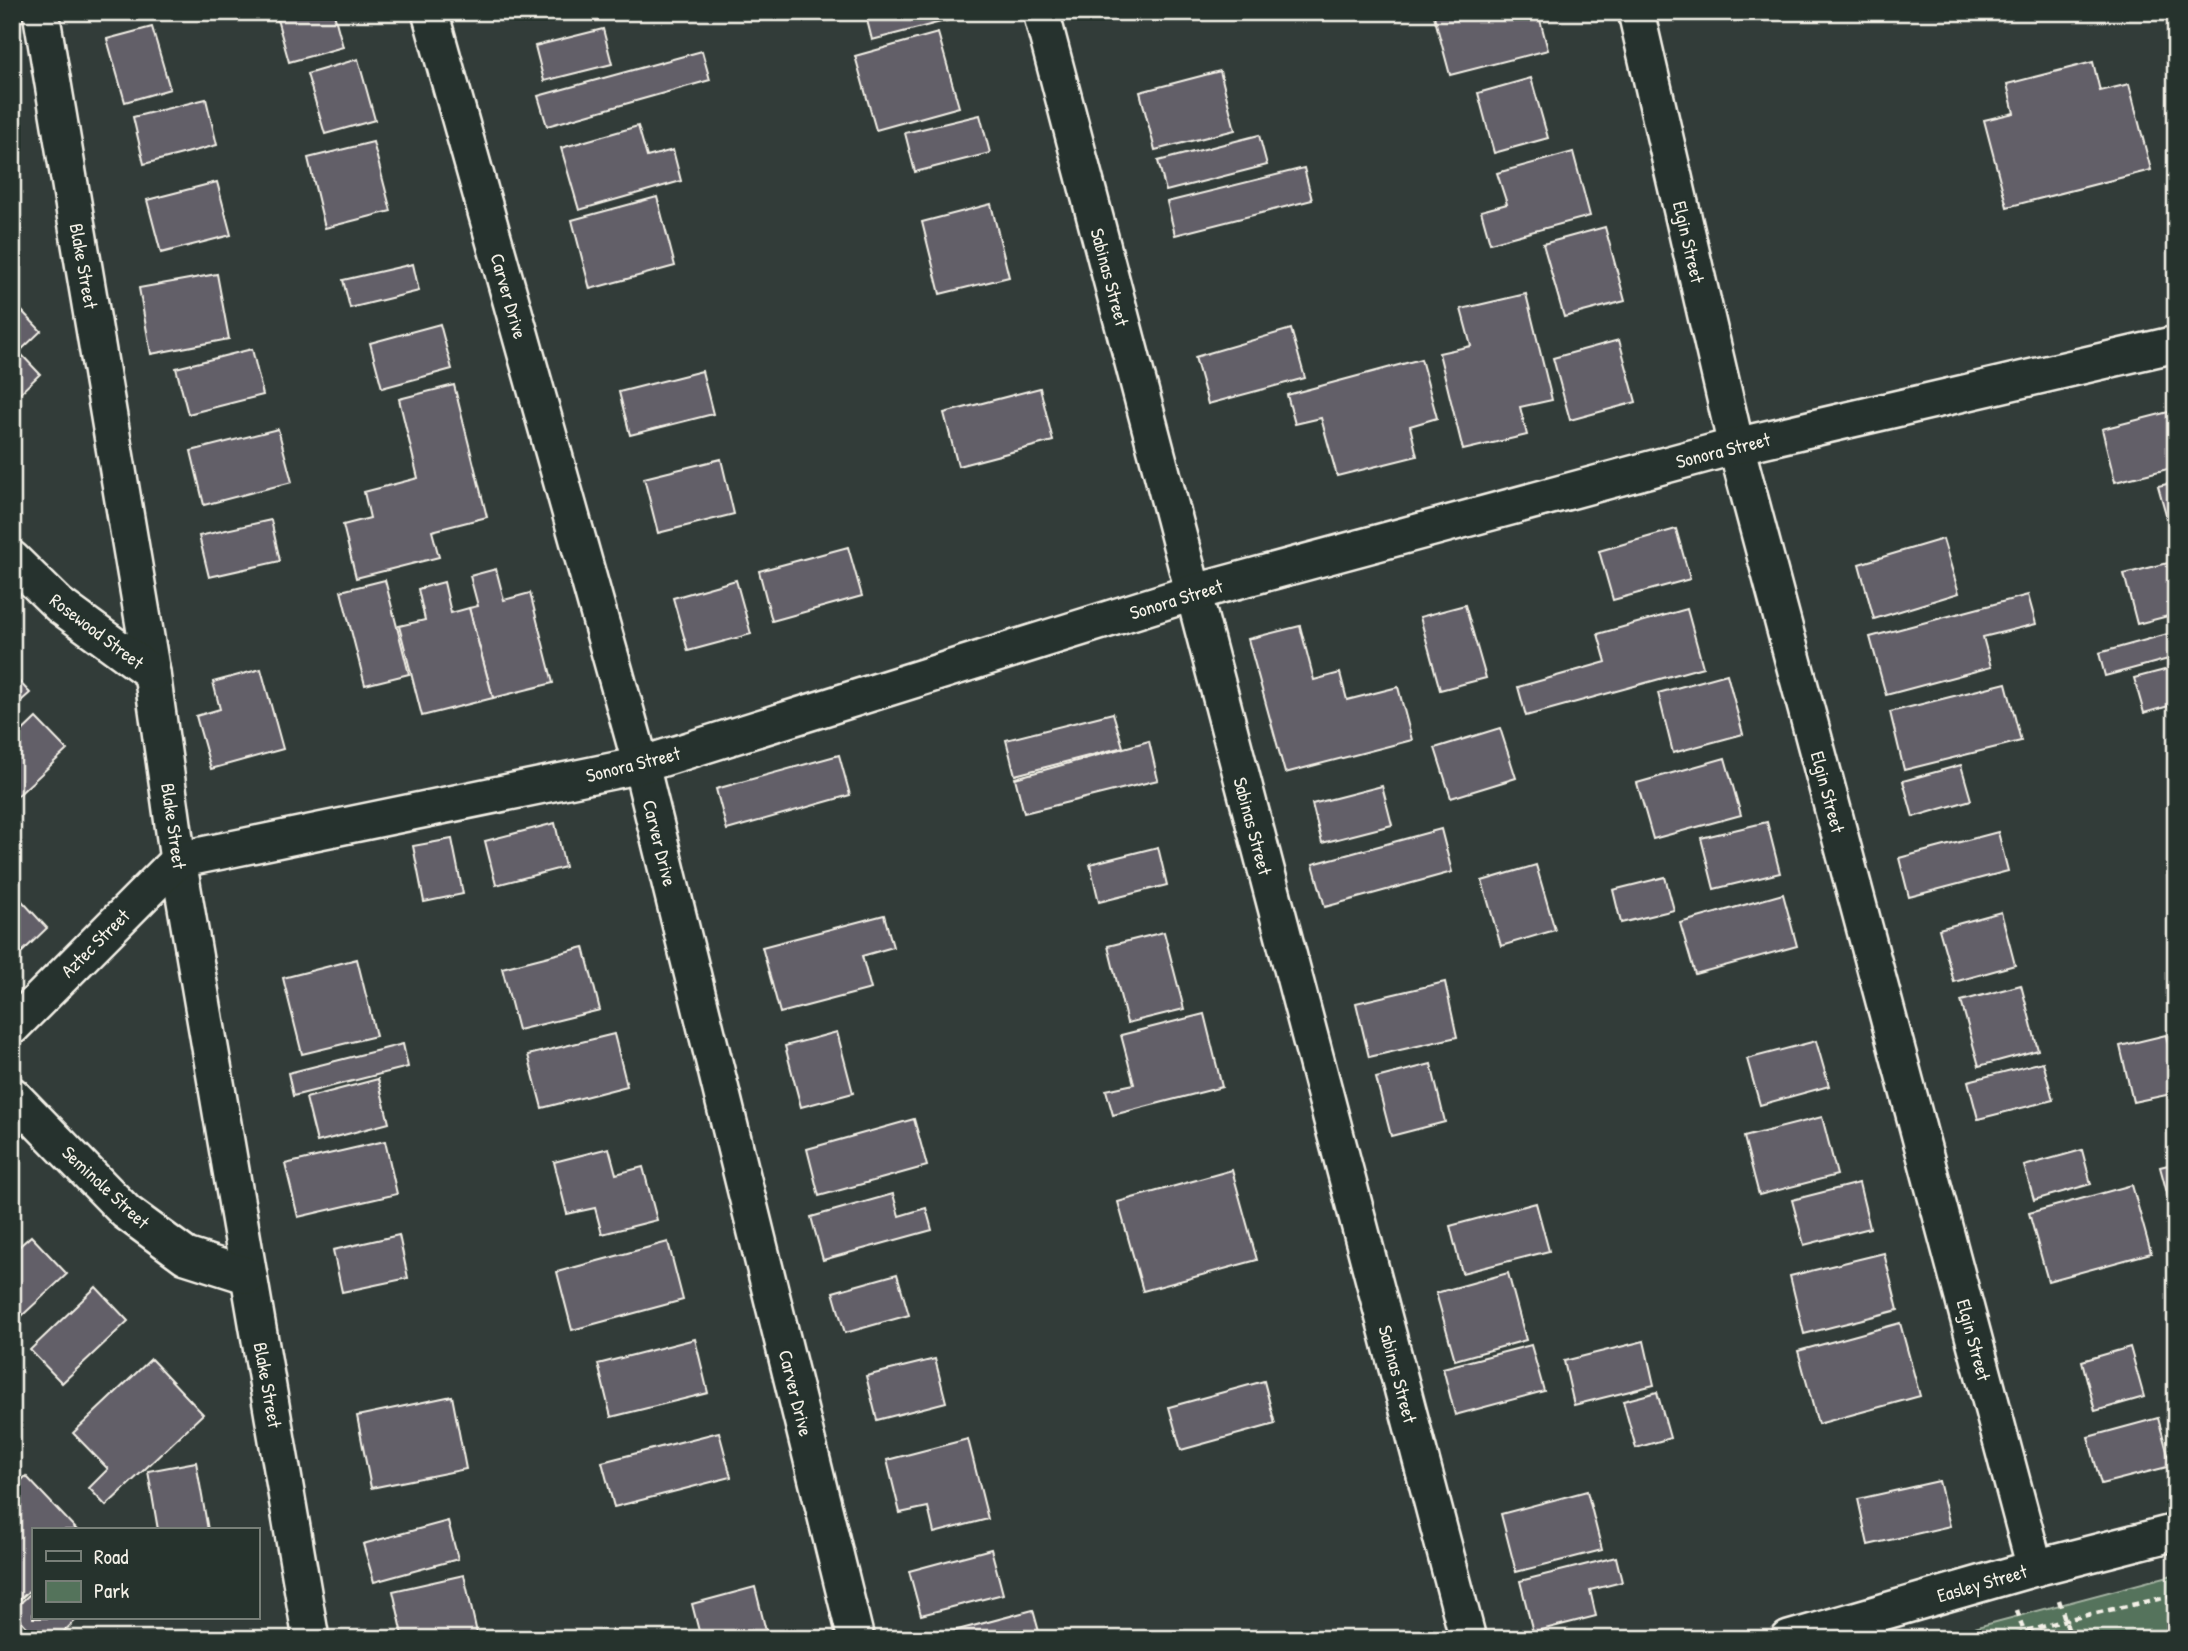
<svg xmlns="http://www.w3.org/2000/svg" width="2188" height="1651" font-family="'Patrick Hand',sans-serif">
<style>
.green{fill:#54735b;stroke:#a4b2a2;stroke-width:2}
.building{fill:#625e68;stroke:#f4f1e8;stroke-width:2}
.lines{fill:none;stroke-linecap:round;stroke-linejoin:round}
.minor-casing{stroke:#f4f1e8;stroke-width:40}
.path{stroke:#f4f1e8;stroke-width:4.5;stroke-dasharray:7 5;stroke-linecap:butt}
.minor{stroke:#26332d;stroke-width:35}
.labels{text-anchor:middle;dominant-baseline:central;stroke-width:5;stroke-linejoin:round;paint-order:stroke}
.street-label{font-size:19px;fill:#f4f1e8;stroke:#26332d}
</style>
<rect width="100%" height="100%" fill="#323c39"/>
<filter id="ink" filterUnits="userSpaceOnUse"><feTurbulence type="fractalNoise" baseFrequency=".0143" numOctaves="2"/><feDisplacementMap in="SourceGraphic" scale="14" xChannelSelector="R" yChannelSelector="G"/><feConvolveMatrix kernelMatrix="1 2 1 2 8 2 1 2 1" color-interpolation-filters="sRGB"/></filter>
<g filter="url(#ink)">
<polygon class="green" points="2176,1574 2176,1639 1932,1639"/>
<g class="building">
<polygon points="275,12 338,12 334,14 343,47 289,62"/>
<polygon points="521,12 569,12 524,23"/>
<polygon points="865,12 972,12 972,14 872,40"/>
<polygon points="1433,12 1538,12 1548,50 1450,75"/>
<polygon points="152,27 170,89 125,102 107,39"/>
<polygon points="603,29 612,64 544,81 535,46"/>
<polygon points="938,33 959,107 876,130 855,56"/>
<polygon points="702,51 710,80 547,126 538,96"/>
<polygon points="358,59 375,120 325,134 307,74"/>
<polygon points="2093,62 2100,91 2129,84 2151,170 2007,207 1984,120 2014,113 2007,84"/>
<polygon points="1220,71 1235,130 1155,150 1140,92"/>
<polygon points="1531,78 1548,138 1494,153 1478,93"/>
<polygon points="206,99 217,145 144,164 133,117"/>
<polygon points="980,115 990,153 915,172 905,133"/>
<polygon points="638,126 647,157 673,150 681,181 579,210 561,148"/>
<polygon points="1259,135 1267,165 1166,191 1158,161"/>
<polygon points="373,142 391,211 325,228 308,158"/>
<polygon points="1573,152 1590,216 1490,243 1481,211 1507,204 1497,173"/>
<polygon points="1304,168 1312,200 1175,235 1167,202"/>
<polygon points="217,182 231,235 161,253 147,200"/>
<polygon points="657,197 675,266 590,289 572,220"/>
<polygon points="991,204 1009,277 940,294 922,222"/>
<polygon points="1605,227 1625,301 1564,317 1543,244"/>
<polygon points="413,264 419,291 350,308 343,280"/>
<polygon points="217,274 229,339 151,354 139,288"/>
<polygon points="1526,294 1552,400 1520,407 1527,435 1463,450 1439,353 1471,346 1461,309"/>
<polygon points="20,309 41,331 19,352 40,374 12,401 12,316"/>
<polygon points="440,324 452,369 382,388 370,343"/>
<polygon points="1291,329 1305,378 1208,404 1195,357"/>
<polygon points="1619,340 1636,402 1570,420 1553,358"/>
<polygon points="252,349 263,395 188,414 176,368"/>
<polygon points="1421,359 1437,418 1410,426 1417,456 1337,476 1321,418 1295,424 1287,395"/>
<polygon points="702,371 713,414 630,435 619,392"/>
<polygon points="454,385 487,517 432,531 439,557 356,578 343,525 370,518 364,492 418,478 399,399"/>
<polygon points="1040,388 1053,441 958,466 944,413"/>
<polygon points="2176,410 2176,467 2115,482 2102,429"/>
<polygon points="278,429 292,482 204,505 191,451"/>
<polygon points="721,459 734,514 658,533 644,478"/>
<polygon points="2176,482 2176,538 2173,539 2158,486"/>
<polygon points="271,520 280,561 209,577 199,536"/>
<polygon points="1676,529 1690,579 1613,600 1599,551"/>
<polygon points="1943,539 1959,593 1874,619 1859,564"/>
<polygon points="848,547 862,596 772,621 759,571"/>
<polygon points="2176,561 2176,614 2137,624 2124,574"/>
<polygon points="496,569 504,600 530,593 553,683 493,698 469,608 478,606 470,576"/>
<polygon points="385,580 409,674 365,685 341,591"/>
<polygon points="736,580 751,634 688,651 673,598"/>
<polygon points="444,582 451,613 469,608 493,698 422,716 399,626 425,620 418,589"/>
<polygon points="2028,595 2036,624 1983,637 1991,667 1886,695 1870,637"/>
<polygon points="1465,605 1486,678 1440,690 1420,617"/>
<polygon points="1687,609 1703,667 1526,716 1518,687 1606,662 1598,634"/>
<polygon points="1300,626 1314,680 1340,673 1347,700 1398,687 1412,740 1285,773 1248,639"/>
<polygon points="2171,633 2176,657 2105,676 2099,653"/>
<polygon points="2176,667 2176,704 2144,713 2134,678"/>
<polygon points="261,669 283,749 211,769 196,716 220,709 213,682"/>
<polygon points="12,674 30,693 12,709"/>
<polygon points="1727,674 1743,734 1673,753 1658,693"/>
<polygon points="2006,683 2021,741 1904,770 1890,712"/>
<polygon points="1113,713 1123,747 1015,775 1006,740"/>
<polygon points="36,718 67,750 12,801 12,741"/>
<polygon points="1500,728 1516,778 1451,798 1435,748"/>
<polygon points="1149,741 1158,780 1024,813 1015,778"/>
<polygon points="839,755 850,795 727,830 716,789"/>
<polygon points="1725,758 1741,815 1653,839 1637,783"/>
<polygon points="1961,765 1971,800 1913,817 1903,781"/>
<polygon points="1382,786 1392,825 1322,843 1312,804"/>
<polygon points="1767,822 1780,873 1714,889 1701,838"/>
<polygon points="555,823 565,867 496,885 485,841"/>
<polygon points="1441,829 1452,872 1325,907 1313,864"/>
<polygon points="1998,832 2008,871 1909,897 1899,858"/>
<polygon points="452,839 463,894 424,902 413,846"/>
<polygon points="1158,847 1167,885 1099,902 1090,864"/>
<polygon points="1536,865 1555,930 1501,946 1482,881"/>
<polygon points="1665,877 1674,910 1621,923 1613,890"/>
<polygon points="12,890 47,928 21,953 12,944"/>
<polygon points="1783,894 1797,946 1695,974 1680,923"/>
<polygon points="2001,912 2015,965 1954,982 1939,929"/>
<polygon points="884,915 893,947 862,956 871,989 780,1013 762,947"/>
<polygon points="1164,932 1184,1009 1127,1023 1108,946"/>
<polygon points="584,947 600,1010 518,1030 502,968"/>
<polygon points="357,959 376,1036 302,1054 283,978"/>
<polygon points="1445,982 1457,1037 1369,1057 1356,1003"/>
<polygon points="2021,985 2038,1050 1979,1066 1961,1001"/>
<polygon points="1204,1014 1222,1087 1113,1115 1106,1090 1134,1084 1121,1035"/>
<polygon points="837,1032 853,1093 801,1107 785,1046"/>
<polygon points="614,1034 627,1086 542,1108 528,1055"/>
<polygon points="2166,1035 2176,1081 2176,1093 2133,1102 2120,1046"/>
<polygon points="1816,1041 1829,1086 1760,1105 1747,1059"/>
<polygon points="403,1044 408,1067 293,1096 288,1073"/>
<polygon points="2043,1062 2053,1100 1978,1119 1968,1081"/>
<polygon points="1431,1064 1445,1122 1391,1136 1376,1078"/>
<polygon points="378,1079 389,1123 317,1142 306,1098"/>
<polygon points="1822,1117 1837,1175 1759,1195 1744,1137"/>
<polygon points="914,1119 927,1166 819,1196 807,1149"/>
<polygon points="385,1141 397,1194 298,1217 285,1164"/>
<polygon points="609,1148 616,1174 643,1167 657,1220 602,1234 595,1208 567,1214 554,1162"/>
<polygon points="2082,1150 2091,1184 2034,1200 2024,1166"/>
<polygon points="2176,1163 2176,1226 2160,1167"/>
<polygon points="1232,1170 1257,1260 1143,1291 1118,1202"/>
<polygon points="1859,1183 1870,1228 1804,1245 1792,1200"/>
<polygon points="2132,1185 2151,1253 2048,1281 2029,1213"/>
<polygon points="893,1194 899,1216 926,1208 932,1230 823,1260 811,1217"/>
<polygon points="1536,1203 1549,1251 1462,1273 1450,1226"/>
<polygon points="399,1235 408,1278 342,1292 333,1250"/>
<polygon points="31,1236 67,1274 12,1325 12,1253"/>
<polygon points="668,1242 683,1300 572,1330 557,1272"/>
<polygon points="1884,1253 1898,1310 1804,1334 1790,1276"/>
<polygon points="1508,1273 1526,1340 1455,1360 1436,1293"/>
<polygon points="897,1274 909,1315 845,1333 833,1292"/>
<polygon points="96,1287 128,1321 62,1383 30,1350"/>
<polygon points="1900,1323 1920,1396 1818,1424 1798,1351"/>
<polygon points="695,1339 708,1393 611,1417 598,1364"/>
<polygon points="1644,1341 1654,1385 1574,1405 1564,1361"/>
<polygon points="1531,1345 1544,1391 1455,1415 1443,1368"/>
<polygon points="2130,1347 2144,1397 2095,1411 2082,1361"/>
<polygon points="151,1359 203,1414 106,1506 89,1488 108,1469 73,1433"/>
<polygon points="935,1359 946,1402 877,1420 866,1376"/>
<polygon points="1264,1381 1275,1424 1181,1450 1169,1407"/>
<polygon points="1657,1392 1670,1438 1636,1448 1623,1401"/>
<polygon points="452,1396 466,1469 371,1488 357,1416"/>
<polygon points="2158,1418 2171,1466 2101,1484 2088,1437"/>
<polygon points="719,1432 731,1477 614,1507 602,1462"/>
<polygon points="968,1439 988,1519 934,1533 928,1507 900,1513 887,1460"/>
<polygon points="196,1462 208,1530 158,1530 148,1471"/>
<polygon points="26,1476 77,1530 33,1530 33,1587 12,1607 12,1489"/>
<polygon points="1939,1481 1950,1526 1868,1545 1858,1499"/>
<polygon points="1587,1491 1602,1550 1516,1572 1501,1514"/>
<polygon points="448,1521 458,1559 374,1582 363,1544"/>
<polygon points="991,1549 1003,1594 921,1615 909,1571"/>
<polygon points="1616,1557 1622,1582 1590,1590 1596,1616 1533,1632 1520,1581"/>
<polygon points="464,1575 477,1633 449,1639 404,1639 393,1591"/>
<polygon points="755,1587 768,1639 701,1639 692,1604"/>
<polygon points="33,1591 33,1618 78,1618 56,1639 38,1639 12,1611"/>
<polygon points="1033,1610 1041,1639 941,1639 939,1635"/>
</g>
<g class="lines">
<defs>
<g id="minor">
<polyline points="41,12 152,673 178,860 311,1639"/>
<polyline points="430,12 641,765 856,1639"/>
<polyline points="1041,12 1468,1639"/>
<polyline points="1636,12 1736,446 2035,1568"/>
<polyline points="12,559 59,605 152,673"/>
<polyline points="12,1027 178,860 641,765 1192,593 1736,446 2176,344"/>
<polyline points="12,1095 126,1212 186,1256 249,1276"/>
<polyline points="1789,1639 2035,1568 2176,1532"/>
</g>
</defs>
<use href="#minor" class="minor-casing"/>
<g class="path">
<polyline points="2059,1600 2071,1639"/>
<polyline points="2017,1610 2026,1639"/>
<polyline points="2004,1639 2065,1620 2176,1595"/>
</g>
<use href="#minor" class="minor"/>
</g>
</g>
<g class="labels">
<g class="street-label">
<text transform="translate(1689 242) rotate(77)">Elgin Street</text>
<text transform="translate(84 266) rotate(80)">Blake Street</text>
<text transform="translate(1110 277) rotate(75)">Sabinas Street</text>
<text transform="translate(509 296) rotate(74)">Carver Drive</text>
<text transform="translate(1723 450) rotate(-14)">Sonora Street</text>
<text transform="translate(1176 599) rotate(-17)">Sonora Street</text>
<text transform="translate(97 631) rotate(37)">Rosewood Street</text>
<text transform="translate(633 764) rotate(-14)">Sonora Street</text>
<text transform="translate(1828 792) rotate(75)">Elgin Street</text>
<text transform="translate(174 826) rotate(82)">Blake Street</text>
<text transform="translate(1253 826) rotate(75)">Sabinas Street</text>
<text transform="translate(660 843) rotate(76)">Carver Drive</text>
<text transform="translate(95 943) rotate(-45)">Aztec Street</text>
<text transform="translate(106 1187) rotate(43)">Seminole Street</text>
<text transform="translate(1974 1340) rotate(75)">Elgin Street</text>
<text transform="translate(1398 1374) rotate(75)">Sabinas Street</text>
<text transform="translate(268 1385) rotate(80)">Blake Street</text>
<text transform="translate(796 1393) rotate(76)">Carver Drive</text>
<text transform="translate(1982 1583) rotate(-16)">Easley Street</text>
</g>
</g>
<rect width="2188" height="1651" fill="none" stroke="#26332d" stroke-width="42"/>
<rect x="21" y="21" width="2146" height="1609" fill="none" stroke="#f4f1e8" stroke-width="2.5" filter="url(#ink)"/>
<rect x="32" y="1528" width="228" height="91" fill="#26332d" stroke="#787f78" stroke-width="2"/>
<rect x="46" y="1551" width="35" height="10" fill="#26332d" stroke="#787f78" stroke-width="2"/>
<text x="94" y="1564" font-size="21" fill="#f4f1e8">Road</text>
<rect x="46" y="1581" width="35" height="21" fill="#54735b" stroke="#787f78" stroke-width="2"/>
<text x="94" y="1598" font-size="21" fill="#f4f1e8">Park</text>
</svg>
